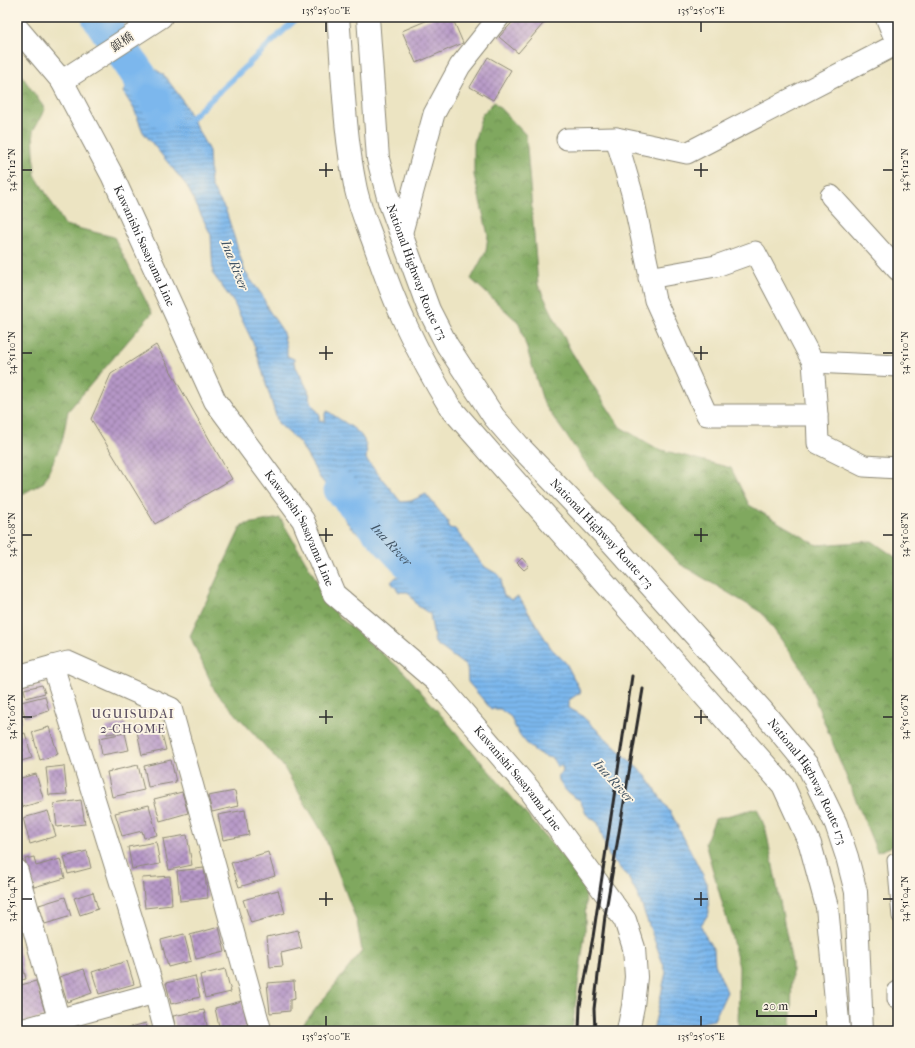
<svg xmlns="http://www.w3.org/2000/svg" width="915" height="1048" font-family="'IM FELL French Canon','Noto Serif JP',serif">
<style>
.forest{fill:url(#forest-crowns);stroke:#566a45}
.water{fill:url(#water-rules);stroke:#53718c}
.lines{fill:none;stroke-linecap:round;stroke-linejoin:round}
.stream{stroke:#7bb7ed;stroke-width:6}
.river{stroke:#7bb7ed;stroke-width:35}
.building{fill:url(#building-cross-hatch)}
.lane-casing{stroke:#8c8876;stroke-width:13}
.street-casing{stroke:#8c8876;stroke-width:23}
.secondary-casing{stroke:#8c8876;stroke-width:24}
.primary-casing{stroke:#8c8876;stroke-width:24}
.highway-casing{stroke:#8c8876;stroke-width:24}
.lane{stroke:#fff;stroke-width:11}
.street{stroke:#fff;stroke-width:21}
.secondary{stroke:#fff;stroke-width:22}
.primary{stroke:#fff;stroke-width:22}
.highway{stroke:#fff;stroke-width:22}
.rail{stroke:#2b2b2b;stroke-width:3}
.ticks{fill:none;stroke:#2b2b2b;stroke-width:1.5}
.labels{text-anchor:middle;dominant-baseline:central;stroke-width:3.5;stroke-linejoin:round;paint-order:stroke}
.street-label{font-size:12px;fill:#2b2b2b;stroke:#fcf5e5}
.water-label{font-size:13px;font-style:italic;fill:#435565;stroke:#fcf5e5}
.neighbourhood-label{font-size:13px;letter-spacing:1px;fill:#5c5162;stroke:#fcf5e5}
.neatline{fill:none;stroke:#2b2b2b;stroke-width:1.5}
.ticks-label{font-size:10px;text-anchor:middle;fill:#2b2b2b}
</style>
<defs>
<pattern id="forest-crowns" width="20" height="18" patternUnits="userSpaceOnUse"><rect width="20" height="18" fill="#80a85f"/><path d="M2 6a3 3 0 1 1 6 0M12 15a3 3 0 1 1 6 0" fill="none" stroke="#69894f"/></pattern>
<pattern id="water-rules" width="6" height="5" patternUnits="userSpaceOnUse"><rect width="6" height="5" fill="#7bb7ed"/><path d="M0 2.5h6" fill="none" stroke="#6595c0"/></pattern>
<pattern id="building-cross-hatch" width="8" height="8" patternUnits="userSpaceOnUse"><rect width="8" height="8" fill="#b697c7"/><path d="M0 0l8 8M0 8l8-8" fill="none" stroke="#947ba2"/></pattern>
</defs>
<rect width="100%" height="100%" fill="#fcf5e5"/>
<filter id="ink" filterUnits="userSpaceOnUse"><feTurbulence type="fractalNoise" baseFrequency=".025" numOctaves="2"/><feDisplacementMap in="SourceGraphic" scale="8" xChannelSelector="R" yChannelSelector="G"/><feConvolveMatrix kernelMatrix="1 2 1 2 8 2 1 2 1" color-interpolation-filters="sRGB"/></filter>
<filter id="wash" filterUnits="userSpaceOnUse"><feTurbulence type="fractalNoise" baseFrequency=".012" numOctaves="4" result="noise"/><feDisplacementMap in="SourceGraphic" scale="16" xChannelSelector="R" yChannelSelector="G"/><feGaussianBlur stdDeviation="0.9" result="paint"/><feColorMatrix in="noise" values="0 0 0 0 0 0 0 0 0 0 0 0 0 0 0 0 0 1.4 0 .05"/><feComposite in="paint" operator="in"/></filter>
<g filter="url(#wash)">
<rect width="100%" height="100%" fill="#ece4c2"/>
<g class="forest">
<polygon points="17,69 45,109 33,131 35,175 65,225 114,237 152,313 68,411 62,442 44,482 17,497"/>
<polygon points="494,102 526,135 538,285 571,351 620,427 658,449 731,468 749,505 817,545 872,541 898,559 898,844 877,852 803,670 762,613 680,564 595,476 544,404 519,323 471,279 486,251 488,235 474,175 474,143 482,114"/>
<polygon points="280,518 337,615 404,672 586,884 585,932 572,1031 298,1031 362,951 357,922 324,835 283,766 215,691 190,636 242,525"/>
<polygon points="757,808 766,830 792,963 791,1031 738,1031 739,967 730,930 705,843 715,819"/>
</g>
<path class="water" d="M147,64L164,75L181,98L209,151L211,186L226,211L245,272L262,295L268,309L282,330L287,348V356L294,359V363L308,390L312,404L320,415L319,421H325V413L328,411C346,426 371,431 366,459L401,502L411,501L426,494L448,522L449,528L455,529L485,567L499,575L502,580L501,586L504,596L512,600L517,597L520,599L551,648L566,663L581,692L569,700V708L581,715L646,776L672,815L707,883L709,913L701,925L703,932L714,950L715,964L727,992L714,1020L690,1025V1031H653L666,972L639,898L628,877L609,856L598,823L586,814L580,800C570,796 560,787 558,776L563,772L562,766H557L552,758C534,756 516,734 511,717L500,709H491L468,682L467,667L435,643L430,614L418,606L408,592H399L391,582L396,577L414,578L418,574L417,568L412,569L410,565L415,560L412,550L405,544L390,545L384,540V525L380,523L363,530L362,534L354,531L345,520L337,498L320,478L300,443L278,423L255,347L234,303L213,274L211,235L187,186L143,132L134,109L123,92L131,78Z"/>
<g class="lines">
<polyline class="stream" points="186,123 298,17"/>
<g class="river">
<polyline points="99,17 164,112"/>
<path id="s1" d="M341,489L399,552L451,605"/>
</g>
</g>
<g id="blocks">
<g class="building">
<polygon points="435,17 452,17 463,43 416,63 402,31"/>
<polygon points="517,17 549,17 518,53 499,37"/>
<polygon points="488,57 511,70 493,100 470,87"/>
<polygon points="156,345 232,479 155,524 91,419 111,374"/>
<polygon points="522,558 529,566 524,570 517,563"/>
<polygon points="42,685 45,693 26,698 24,689"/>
<polygon points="45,696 49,711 25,718 21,702"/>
<polygon points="17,703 22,721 17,723"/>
<polygon points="125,723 127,731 107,734 106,727"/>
<polygon points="160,726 166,750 142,755 137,731"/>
<polygon points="49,727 58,754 40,760 32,732"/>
<polygon points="25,733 32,758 17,762 17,735"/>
<polygon points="125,733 129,750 102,755 99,738"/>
<polygon points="171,760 176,782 148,787 144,766"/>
<polygon points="138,765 144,790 112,797 107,772"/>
<polygon points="64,766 67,794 49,795 46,768"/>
<polygon points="36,774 44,801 22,807 17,787 17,779"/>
<polygon points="235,791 238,806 212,812 208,796"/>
<polygon points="182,792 188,813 160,821 154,799"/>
<polygon points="81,800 85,824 57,827 54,804"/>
<polygon points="149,805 157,835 144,838 142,831 122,836 115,813"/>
<polygon points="245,810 249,835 223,840 218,815"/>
<polygon points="48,811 56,836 30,844 23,818"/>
<polygon points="187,835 192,865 169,870 163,839"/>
<polygon points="156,842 160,864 132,869 128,847"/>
<polygon points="87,851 91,868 68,874 64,857"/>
<polygon points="268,852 275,876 239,887 231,863"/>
<polygon points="34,857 36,866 60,859 65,878 34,887 32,881 30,881 25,859"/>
<polygon points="204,868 208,898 180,901 177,871"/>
<polygon points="170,876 172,905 145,908 142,878"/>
<polygon points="278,890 285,913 251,923 243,900"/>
<polygon points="93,892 98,909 80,915 74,898"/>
<polygon points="65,897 71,916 45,924 39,905"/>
<polygon points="219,927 225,952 196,959 190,935"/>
<polygon points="298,930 302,948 281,953 283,966 270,967 267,937"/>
<polygon points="184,934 191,961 168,967 161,940"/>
<polygon points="17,943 26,979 17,981"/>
<polygon points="127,961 134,984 99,994 92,972"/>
<polygon points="84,969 92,993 67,1002 59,977"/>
<polygon points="225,969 231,992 205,998 200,975"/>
<polygon points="195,976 200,997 171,1004 166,983"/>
<polygon points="36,981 46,1016 17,1024 17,986"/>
<polygon points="294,981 295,999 290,1000 290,1011 270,1013 267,983"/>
<polygon points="242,1001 248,1027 230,1031 220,1031 215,1008"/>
<polygon points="204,1010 208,1031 176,1031 173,1016"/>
<polygon points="146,1023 148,1031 116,1031"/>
</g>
</g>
</g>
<g filter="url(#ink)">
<use href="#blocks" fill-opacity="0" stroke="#8c8876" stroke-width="1"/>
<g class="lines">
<defs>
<polyline id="lane" points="893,860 898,917"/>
<g id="street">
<polyline points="886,17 898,46"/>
<polyline points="616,138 632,193 655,300 707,415 817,415 813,362 755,252 716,266 649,278"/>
<polyline points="567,139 616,138 687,153 897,44"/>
<polyline points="831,196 898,270"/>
<polyline points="401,235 434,114 460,66 499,17"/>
<polyline points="813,362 898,366"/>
<polyline points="817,415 818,443 864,466 898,468"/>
<polyline points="53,666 68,662 171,708 261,1031"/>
<polyline points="17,676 53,666 155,993 165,1031"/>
<polyline points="17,870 62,1031"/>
<polyline points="898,992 898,999"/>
<polyline points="17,1031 155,993"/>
</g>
<polyline id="secondary" points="62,81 161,17"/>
<g id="primary">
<path id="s2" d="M17,28L62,81L112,175L215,401L303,520L334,594L436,681L529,789L625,920L634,948L636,977L633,1006L628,1031"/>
</g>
<g id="highway">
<path d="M338,17C343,73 344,130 355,185C359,207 368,226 375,246C395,306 417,353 450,407L783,785L810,844L827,907L839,1031"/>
<path id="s3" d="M368,17L378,159L389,201L429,310L447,345L494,417L520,447L613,544L761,709L808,766L836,824L847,857L856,892L862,1031"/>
</g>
</defs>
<use href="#lane" class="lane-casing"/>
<use href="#street" class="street-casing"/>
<use href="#secondary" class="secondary-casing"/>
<use href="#primary" class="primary-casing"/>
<use href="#highway" class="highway-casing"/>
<use href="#lane" class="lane"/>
<use href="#street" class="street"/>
<use href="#secondary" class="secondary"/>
<use href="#primary" class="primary"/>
<use href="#highway" class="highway"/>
<g class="rail">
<polyline points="579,1031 580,1006 593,937 632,676"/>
<polyline points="595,1031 594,1009 605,916 643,689"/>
</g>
</g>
</g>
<path class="ticks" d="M326,22V32M701,22V32M326,163V177M701,163V177M22,170H32M319,170H333M694,170H708M883,170H893M326,346V360M701,346V360M22,353H32M319,353H333M694,353H708M883,353H893M326,528V542M701,528V542M22,535H32M319,535H333M694,535H708M883,535H893M326,710V724M701,710V724M22,717H32M319,717H333M694,717H708M883,717H893M326,892V906M701,892V906M22,899H32M319,899H333M694,899H708M883,899H893M326,1016V1026M701,1016V1026"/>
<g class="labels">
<g class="street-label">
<text transform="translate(122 42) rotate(-33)">銀橋</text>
<text stroke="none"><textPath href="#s2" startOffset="254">Kawanishi Sasayama Line</textPath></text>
<text stroke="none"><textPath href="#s3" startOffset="262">National Highway Route 173</textPath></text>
<text stroke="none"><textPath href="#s2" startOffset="578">Kawanishi Sasayama Line</textPath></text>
<text stroke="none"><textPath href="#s3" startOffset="586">National Highway Route 173</textPath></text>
<text stroke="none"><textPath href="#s2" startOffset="914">Kawanishi Sasayama Line</textPath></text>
<text stroke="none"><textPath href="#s3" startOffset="910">National Highway Route 173</textPath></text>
</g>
<g class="water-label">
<text transform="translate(235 265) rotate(68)">Ina River</text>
<text stroke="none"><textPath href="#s1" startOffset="75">Ina River</textPath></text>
<text transform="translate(614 781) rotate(48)">Ina River</text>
</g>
<g class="neighbourhood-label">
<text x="133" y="713">UGUISUDAI<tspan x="133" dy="15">2-CHOME</tspan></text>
</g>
</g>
<rect width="915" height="1048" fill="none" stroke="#fcf5e5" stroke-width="44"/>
<path d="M757 1010v6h59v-6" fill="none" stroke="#2b2b2b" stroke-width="2"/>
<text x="763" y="1010" font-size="12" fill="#2b2b2b" stroke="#fcf5e5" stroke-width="3" paint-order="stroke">20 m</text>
<rect x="22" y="22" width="871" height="1004" class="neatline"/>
<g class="ticks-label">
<text x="326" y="14">135°25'00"E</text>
<text x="701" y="14">135°25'05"E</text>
<text transform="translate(11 170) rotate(-90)" y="4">34°51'12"N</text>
<text transform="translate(904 170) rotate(-90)" y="4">34°51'12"N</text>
<text transform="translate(11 353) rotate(-90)" y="4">34°51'10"N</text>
<text transform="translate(904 353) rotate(-90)" y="4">34°51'10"N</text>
<text transform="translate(11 535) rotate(-90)" y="4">34°51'08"N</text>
<text transform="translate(904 535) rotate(-90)" y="4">34°51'08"N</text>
<text transform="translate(11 717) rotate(-90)" y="4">34°51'06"N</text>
<text transform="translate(904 717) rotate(-90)" y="4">34°51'06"N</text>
<text transform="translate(11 899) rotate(-90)" y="4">34°51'04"N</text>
<text transform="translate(904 899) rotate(-90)" y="4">34°51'04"N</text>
<text x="326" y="1040">135°25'00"E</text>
<text x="701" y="1040">135°25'05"E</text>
</g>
</svg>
